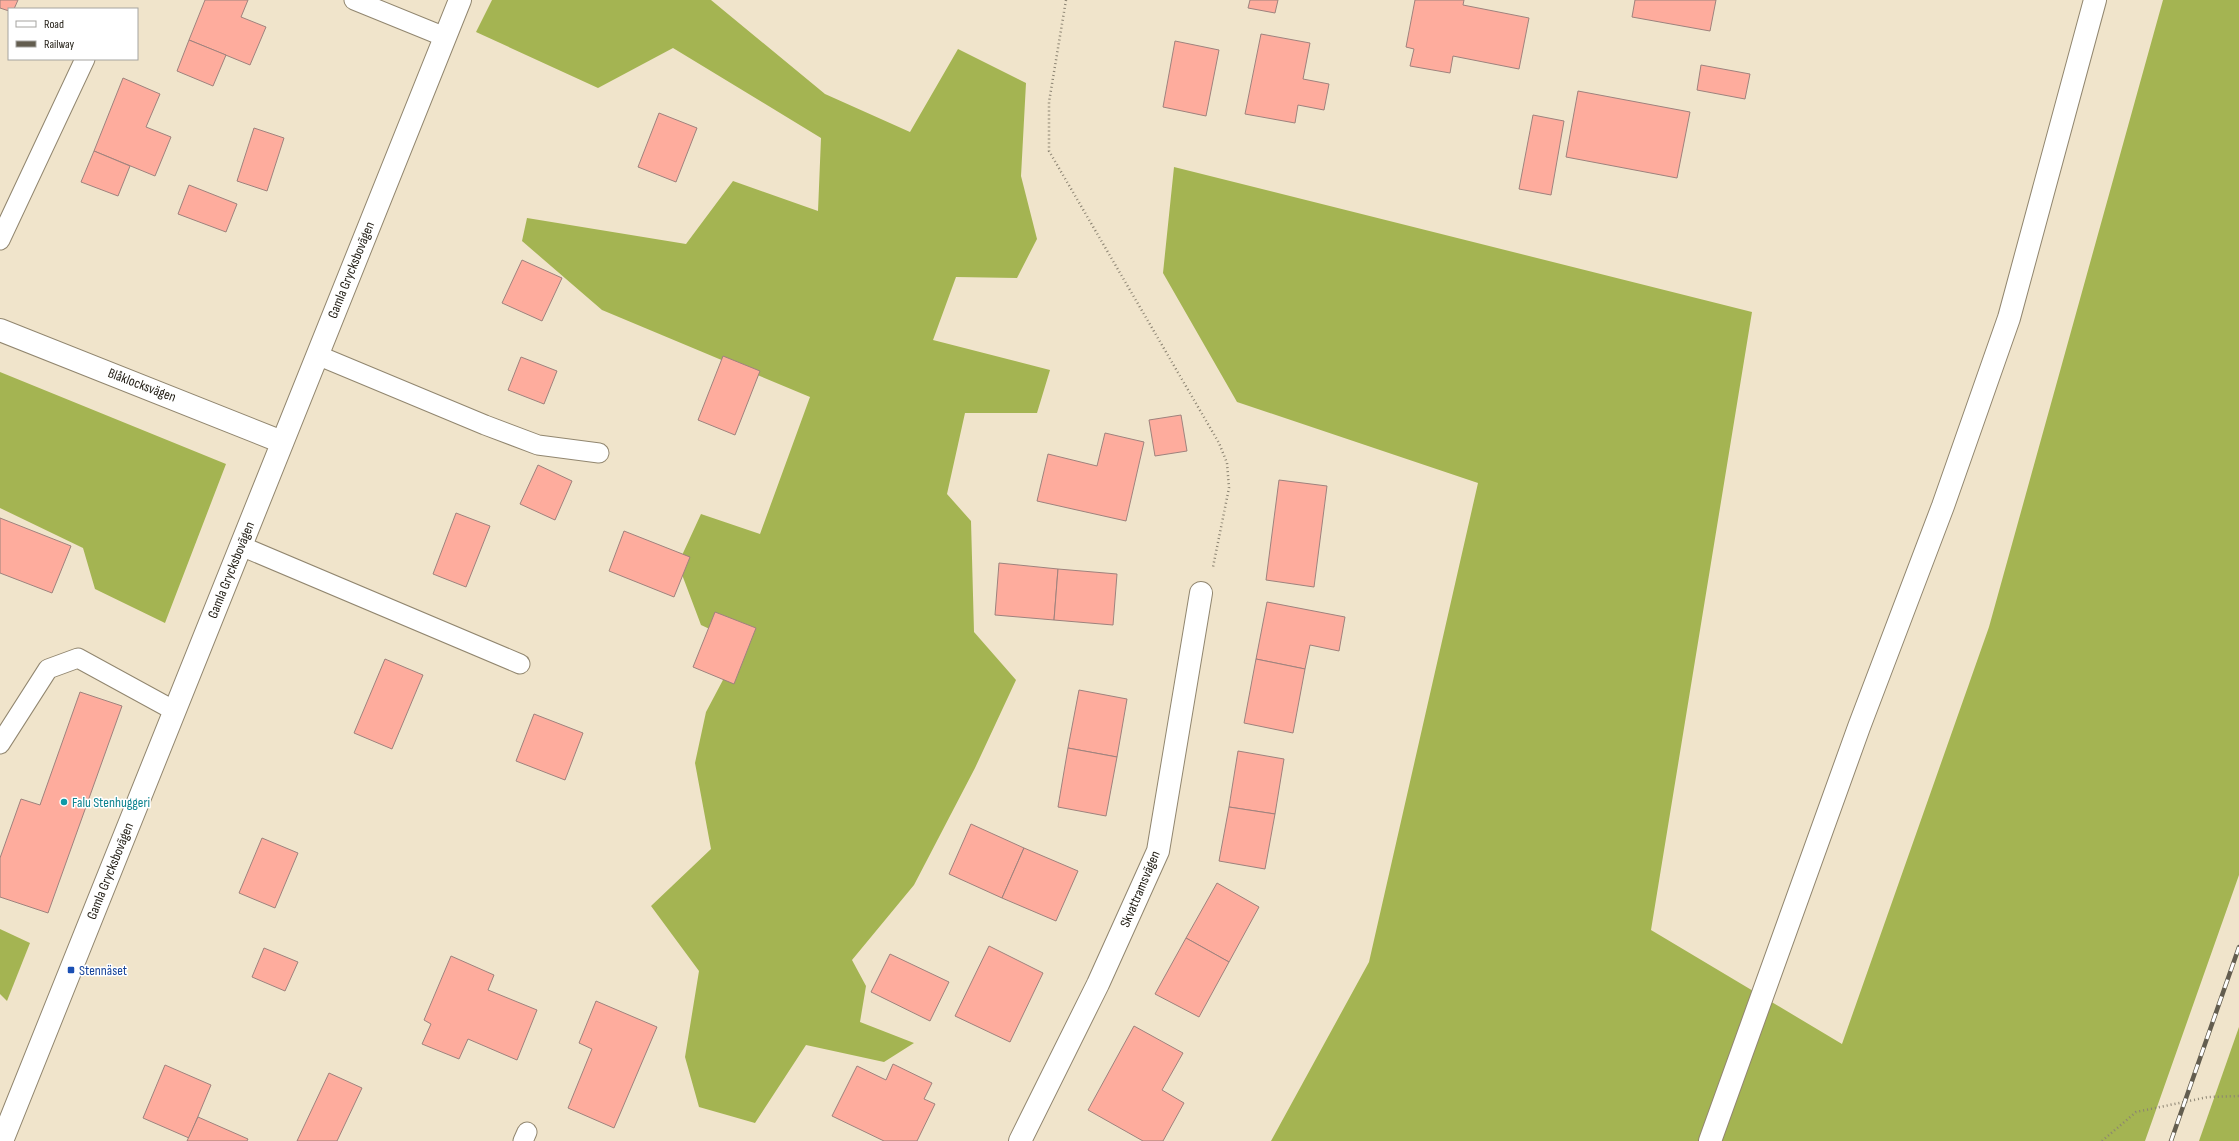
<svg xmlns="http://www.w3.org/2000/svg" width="2239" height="1141" font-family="'Sofia Sans Condensed',sans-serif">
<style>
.forest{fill:#a4b452}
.building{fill:#feac9d;stroke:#9e827d}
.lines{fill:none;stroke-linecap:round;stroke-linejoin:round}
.lane-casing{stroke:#91866f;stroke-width:21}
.street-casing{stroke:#91866f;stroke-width:24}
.secondary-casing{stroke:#91866f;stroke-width:24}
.primary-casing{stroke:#91866f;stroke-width:24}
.path{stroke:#8b8372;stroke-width:2.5;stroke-dasharray:1 3;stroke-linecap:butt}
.lane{stroke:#fff;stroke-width:19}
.street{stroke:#fff;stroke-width:22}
.secondary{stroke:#fff;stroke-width:22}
.primary{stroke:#fff;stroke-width:22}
.rail-casing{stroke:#635d4f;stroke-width:4.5}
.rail{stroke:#fff;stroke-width:3;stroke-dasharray:9;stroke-linecap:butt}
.culture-dot{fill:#0f9aa8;stroke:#fff;stroke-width:1.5}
.transit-dot{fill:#1a4fb4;stroke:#fff;stroke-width:1.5}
.labels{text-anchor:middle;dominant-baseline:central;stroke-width:3;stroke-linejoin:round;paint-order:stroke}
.street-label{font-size:14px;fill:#1f1b12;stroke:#fff}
.culture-label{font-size:14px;fill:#0d838f;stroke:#fff;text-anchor:start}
.transit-label{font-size:14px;fill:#164399;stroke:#fff;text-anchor:start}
</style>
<rect width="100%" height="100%" fill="#f0e4cb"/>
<g class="forest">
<polygon points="492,0 711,0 825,94 910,132 958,49 1026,83 1021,176 1037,239 1017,278 956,277 933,340 1050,370 1037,413 965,413 947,494 971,521 974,632 1016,680 975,768 914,885 852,960 866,986 860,1022 914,1043 884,1062 806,1045 755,1123 699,1107 685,1057 699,971 651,906 711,849 695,763 706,712 742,644 701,625 678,564 701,514 760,534 810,397 602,310 522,241 527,218 686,244 733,181 818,211 821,138 673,48 598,88 476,32"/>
<polygon points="2163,0 2239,0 2239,875 2145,1141 1271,1141 1369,962 1478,483 1237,402 1163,273 1174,167 1752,312 1651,930 1842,1044 1989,627"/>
<polygon points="0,372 226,464 165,623 95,589 83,548 0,508"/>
<polygon points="0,929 30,943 7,1001 0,994"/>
<polygon points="2239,1027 2239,1141 2199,1141"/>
</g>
<g class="building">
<polygon points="0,0 18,0 14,9 9,9 9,11 0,8"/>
<polygon points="205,0 248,0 241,17 266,27 250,65 189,40"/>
<polygon points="1250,0 1278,0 1275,13 1248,8"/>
<polygon points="1415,0 1464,0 1463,5 1529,18 1519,69 1453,56 1450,73 1410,66 1414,49 1406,47"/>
<polygon points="1635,0 1716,0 1710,31 1632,17"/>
<polygon points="1261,34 1310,43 1303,79 1329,84 1324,110 1298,105 1295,123 1245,114"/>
<polygon points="189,40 226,55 213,86 177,71"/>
<polygon points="1175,41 1219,50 1206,116 1163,107"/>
<polygon points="1701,65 1750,74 1745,99 1697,90"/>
<polygon points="123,78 160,94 146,127 171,137 155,176 94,151"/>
<polygon points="1578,91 1690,112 1677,178 1566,157"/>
<polygon points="659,113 697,128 676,182 638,167"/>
<polygon points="1533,115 1564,121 1551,195 1519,189"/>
<polygon points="254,128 284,138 267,191 237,181"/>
<polygon points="94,151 130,166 118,196 81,182"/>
<polygon points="189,185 237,204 226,232 178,214"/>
<polygon points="522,260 562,278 542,321 502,303"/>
<polygon points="723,356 760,371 735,435 698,420"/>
<polygon points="521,357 557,371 544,404 508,390"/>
<polygon points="1181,415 1187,451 1155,456 1149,420"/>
<polygon points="1105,433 1144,442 1126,521 1037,501 1048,454 1097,466"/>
<polygon points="538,465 572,481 555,520 520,504"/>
<polygon points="1279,480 1327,486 1314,587 1266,580"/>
<polygon points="456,513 490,526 466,587 433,574"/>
<polygon points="0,518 71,546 52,593 0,573"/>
<polygon points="624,531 690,557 674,597 609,571"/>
<polygon points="999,563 1058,569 1054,620 995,615"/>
<polygon points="1058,569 1117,574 1113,625 1054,620"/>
<polygon points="1267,602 1345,617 1339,651 1310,645 1305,669 1256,659"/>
<polygon points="715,612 756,628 734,684 693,667"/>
<polygon points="385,659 423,675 392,749 354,733"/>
<polygon points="1256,659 1305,669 1293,733 1244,723"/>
<polygon points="1079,690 1127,699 1117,757 1068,748"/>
<polygon points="80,692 122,706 48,913 0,897 0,858 21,799 40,805"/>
<polygon points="534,714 583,733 565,780 516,761"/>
<polygon points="1068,748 1117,757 1106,816 1058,807"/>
<polygon points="1238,751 1284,759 1275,814 1229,807"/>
<polygon points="1229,807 1275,814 1265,869 1219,861"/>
<polygon points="971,824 1024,848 1002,898 949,874"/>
<polygon points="262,838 298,853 275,908 239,893"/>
<polygon points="1024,848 1078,871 1056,921 1002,898"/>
<polygon points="1217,883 1259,907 1229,962 1186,938"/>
<polygon points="1186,938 1229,962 1199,1017 1155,994"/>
<polygon points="989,946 1043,973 1010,1042 955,1016"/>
<polygon points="264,948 298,962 285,991 252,977"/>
<polygon points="890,954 949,982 930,1021 871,992"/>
<polygon points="451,956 494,975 488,990 537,1010 517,1060 468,1039 459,1059 422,1044 431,1024 424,1020"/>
<polygon points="596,1001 657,1027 614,1128 568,1108 592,1049 579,1043"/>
<polygon points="1134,1026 1183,1053 1162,1090 1184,1103 1163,1141 1143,1141 1088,1110"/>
<polygon points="893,1064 932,1083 924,1099 935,1104 917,1141 884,1141 832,1116 857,1066 886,1080"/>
<polygon points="165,1065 211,1085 189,1138 143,1118"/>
<polygon points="329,1073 362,1088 337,1141 297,1141"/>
<polygon points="198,1117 248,1139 247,1141 187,1141"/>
</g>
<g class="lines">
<defs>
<g id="lane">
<polyline points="354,0 445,37"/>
<polyline points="0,240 85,59"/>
<polyline points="317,355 485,425 538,445 599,453"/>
<polyline points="241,546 520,664"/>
<polyline points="0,744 48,669 78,658 175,711"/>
<polyline points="523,1141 527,1132"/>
</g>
<g id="street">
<polyline points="0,330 282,442"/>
<polyline points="1020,1141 1098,984 1158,851 1201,593"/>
</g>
<polyline id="secondary" points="2,1141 460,0"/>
<polyline id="primary" points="1710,1141 1859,727 1943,506 2009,318 2095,0"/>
</defs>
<use href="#lane" class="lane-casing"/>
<use href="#street" class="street-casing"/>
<use href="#secondary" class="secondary-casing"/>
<use href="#primary" class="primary-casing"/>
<g class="path">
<polyline points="1066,0 1049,102 1049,151 1219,443 1227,463 1229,488 1213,567"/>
<polyline points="2102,1141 2136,1112 2208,1097 2239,1096"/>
</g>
<use href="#lane" class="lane"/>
<use href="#street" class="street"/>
<use href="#secondary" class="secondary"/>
<use href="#primary" class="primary"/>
<defs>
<polyline id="rail" points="2171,1141 2239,947"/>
</defs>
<use href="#rail" class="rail-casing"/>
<use href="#rail" class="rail"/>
</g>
<circle class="culture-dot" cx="64" cy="802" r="4"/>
<rect class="transit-dot" x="67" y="966" width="8" height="8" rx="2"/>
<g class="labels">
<g class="street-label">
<text transform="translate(351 270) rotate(-68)">Gamla Grycksbovägen</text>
<text transform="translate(142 385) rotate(21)">Blåklocksvägen</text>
<text transform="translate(231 570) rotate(-68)">Gamla Grycksbovägen</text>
<text transform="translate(110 871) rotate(-68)">Gamla Grycksbovägen</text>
<text transform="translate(1140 889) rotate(-67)">Skvattramsvägen</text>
</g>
<g class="culture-label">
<text x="72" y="802">Falu Stenhuggeri</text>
</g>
<g class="transit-label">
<text x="79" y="970">Stennäset</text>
</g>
</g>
<rect x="8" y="8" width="130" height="52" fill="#ffffff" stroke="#a5a4a0"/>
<rect x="16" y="21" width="20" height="6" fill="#ffffff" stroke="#a5a4a0"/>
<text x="44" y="28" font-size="12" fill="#1f1b12">Road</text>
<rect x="16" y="41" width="20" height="6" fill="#635d4f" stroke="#a5a4a0"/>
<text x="44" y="48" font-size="12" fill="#1f1b12">Railway</text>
</svg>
